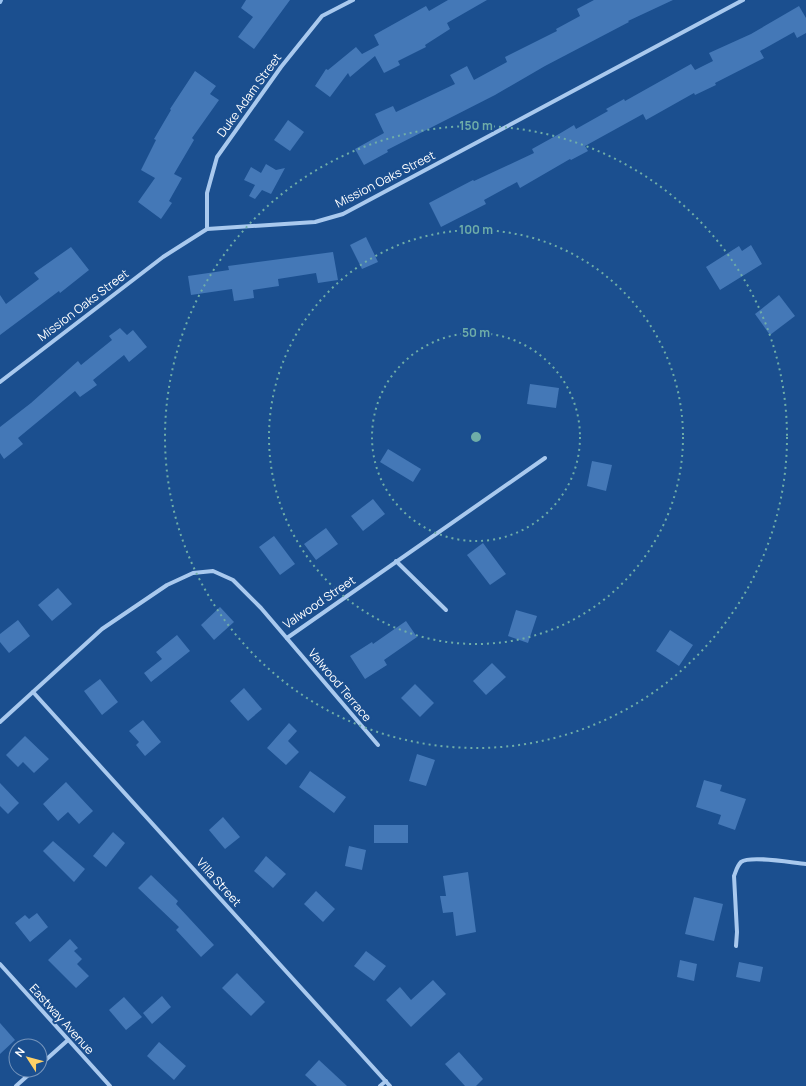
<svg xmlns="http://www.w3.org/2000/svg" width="806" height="1086" font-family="Manrope,sans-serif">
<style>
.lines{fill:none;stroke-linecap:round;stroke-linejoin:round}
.stream{stroke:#9cc4f0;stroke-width:4}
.building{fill:#4478b7}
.street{stroke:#a9c9ee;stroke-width:4}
.ring{fill:none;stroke:#6fada8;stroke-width:2;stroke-dasharray:2 4}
.labels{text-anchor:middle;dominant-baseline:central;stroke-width:4;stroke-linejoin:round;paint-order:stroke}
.street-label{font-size:12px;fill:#fff;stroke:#1b4f8f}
.centre{fill:#6fada8;stroke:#1b4f8f;stroke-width:2}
.ring-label{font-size:12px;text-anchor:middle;font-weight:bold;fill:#6fada8;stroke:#1b4f8f;stroke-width:4;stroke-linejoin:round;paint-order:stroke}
</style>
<rect width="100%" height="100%" fill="#1b4f8f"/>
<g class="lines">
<polyline class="stream" points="0,2 1,0"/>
</g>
<g class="building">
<polygon points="246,0 290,0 254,49 238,37 253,17 241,8"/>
<polygon points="448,0 487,0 447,23 450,29 425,45 426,47 398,61 400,65 384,73 375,56 350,77 348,73 330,97 315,86 326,69 328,70 356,47 362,54 379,45 374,35 426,6 429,11"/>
<polygon points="594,0 673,0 628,21 629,22 545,66 495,95 387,150 388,152 364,165 355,149 384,133 375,114 393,106 396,112 455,84 450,75 467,66 474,80 507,62 505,57 557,31 556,29 580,16 577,9"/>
<polygon points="799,6 806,18 806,33 797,38 794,32 760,51 764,58 715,83 716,85 695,95 694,93 646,120 643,114 585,146 588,151 571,160 570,159 520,188 517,182 484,200 486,204 441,227 429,203 473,180 474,181 534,153 532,149 559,134 574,125 576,129 608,111 606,109 624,99 625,101 691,64 695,70 713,61 709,53 751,34"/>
<polygon points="195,71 216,86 210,94 219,100 192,138 194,140 174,174 182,178 169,201 172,203 161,219 138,202 155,178 141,170 156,140 154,139 171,110 170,109"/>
<polygon points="288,120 304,132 290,151 274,140"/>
<polygon points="266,164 276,170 285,168 271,194 262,190 255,199 249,196 255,185 244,180 251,167 261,173"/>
<polygon points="366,237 378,262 362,269 350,245"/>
<polygon points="751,245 762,264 720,290 706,267 739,246 742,251"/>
<polygon points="71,247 89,270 60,293 59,291 0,335 0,295 6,304 39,279 34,273"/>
<polygon points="333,252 338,280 318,283 316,273 278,279 279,286 253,290 254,298 234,301 232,289 191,295 188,276 229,270 228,266"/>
<polygon points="779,295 795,316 770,335 755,314"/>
<polygon points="120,328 127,335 133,330 147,347 129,362 124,355 93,380 97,385 80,397 75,391 18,438 23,444 4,459 0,453 0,427 31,403 78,361 81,365 112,340 109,336"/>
<polygon points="530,384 559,388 556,408 527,404"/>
<polygon points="388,449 421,469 413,482 380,462"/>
<polygon points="592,461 612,465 606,491 587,486"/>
<polygon points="373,499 385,514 363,531 351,516"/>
<polygon points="326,528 338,544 316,560 304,544"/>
<polygon points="274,536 295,564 280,575 259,547"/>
<polygon points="483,543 506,574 490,585 467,555"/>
<polygon points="58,588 72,604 52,621 38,605"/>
<polygon points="220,607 234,622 214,640 201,625"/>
<polygon points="516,610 537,616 528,643 508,636"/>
<polygon points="18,620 30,636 9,653 0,642 0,634"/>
<polygon points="406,621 417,637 384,660 387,665 365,679 350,656 372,642 373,644"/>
<polygon points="670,630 693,645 679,666 656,651"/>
<polygon points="177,635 190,651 151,682 144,673 162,659 156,652"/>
<polygon points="492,663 506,677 486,695 473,681"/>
<polygon points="100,679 118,702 102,715 84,691"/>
<polygon points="415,684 434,703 420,717 401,698"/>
<polygon points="244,688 262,709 248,721 230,701"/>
<polygon points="143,720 161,742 145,756 136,745 139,742 129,731"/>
<polygon points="289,723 297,731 288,741 299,752 286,765 267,748"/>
<polygon points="25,736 49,759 34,773 23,762 18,767 6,755"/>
<polygon points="417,754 435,760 426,786 409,781"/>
<polygon points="310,771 346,797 334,813 299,787"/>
<polygon points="704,780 722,785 720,791 746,799 735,830 718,824 721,815 696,807"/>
<polygon points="66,782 93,811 79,824 68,812 58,821 43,804"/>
<polygon points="0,783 19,803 8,814 0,806"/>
<polygon points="223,817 240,837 225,849 209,830"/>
<rect x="374" y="825" width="34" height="18"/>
<polygon points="113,832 125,843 106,867 93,856"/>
<polygon points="53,841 85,869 74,882 43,851"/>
<polygon points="349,846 366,850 362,870 345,866"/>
<polygon points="266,856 286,874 273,888 254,871"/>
<polygon points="468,872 476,932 456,936 453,912 443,913 440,896 446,896 443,876"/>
<polygon points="151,875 178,901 176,904 214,945 201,957 176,930 179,927 138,888"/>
<polygon points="316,891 335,909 323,922 304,904"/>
<polygon points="694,897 723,904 714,941 685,934"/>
<polygon points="37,913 48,927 30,942 15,923 25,915 29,919"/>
<polygon points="70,939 78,948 74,951 82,959 77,964 89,976 76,988 48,960"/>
<polygon points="366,951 386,966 374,981 354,966"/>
<polygon points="680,960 697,964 694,981 677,977"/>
<polygon points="739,962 763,967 760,982 736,977"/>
<polygon points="237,973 265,1002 251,1016 222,988"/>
<polygon points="433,980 446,994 411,1027 386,1000 400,987 411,1000"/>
<polygon points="162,996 171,1007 152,1024 143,1013"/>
<polygon points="124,997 142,1017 126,1030 109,1010"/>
<polygon points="0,1023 15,1040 0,1054"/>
<polygon points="159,1042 186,1066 174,1080 147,1056"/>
<polygon points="459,1052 483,1079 476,1086 465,1086 445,1064"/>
<polygon points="319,1060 347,1086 317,1086 305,1075"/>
</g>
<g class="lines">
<g class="street">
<polyline points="207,229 207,193 217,157 281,67 322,16 353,0"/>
<polyline points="0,382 163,257 207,229 315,222 343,214 743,0"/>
<polyline points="396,561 446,610"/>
<polyline points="287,638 545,458"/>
<polyline points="33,692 390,1086"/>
<polyline points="0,722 102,629 167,585 193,573 213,571 233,580 261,608 378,745"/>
<path d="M736,946L737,932L734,876C736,871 737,866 741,862C751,855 793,863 806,864"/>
<polyline points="0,964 110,1086"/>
<polyline points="40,1065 68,1040"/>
<polyline points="16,1086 34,1070"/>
<polyline points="380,1086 386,1081"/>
</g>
</g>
<g class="ring">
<circle cx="476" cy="437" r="104"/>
<circle cx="476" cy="437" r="207"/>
<circle cx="476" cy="437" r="311"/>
</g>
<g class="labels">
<g class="street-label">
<text transform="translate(249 95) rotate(-54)">Duke Adam Street</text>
<text transform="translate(385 179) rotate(-27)">Mission Oaks Street</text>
<text transform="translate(83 305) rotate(-37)">Mission Oaks Street</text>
<text transform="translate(319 602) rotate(-34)">Valwood Street</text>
<text transform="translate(340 685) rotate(50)">Valwood Terrace</text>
<text transform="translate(219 882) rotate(48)">Villa Street</text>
<text transform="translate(62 1019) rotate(48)">Eastway Avenue</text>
</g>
</g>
<circle cx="476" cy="437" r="6" class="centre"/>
<g class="ring-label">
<text x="476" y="130">150 m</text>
<text x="476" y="234">100 m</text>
<text x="476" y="337">50 m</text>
</g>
<g transform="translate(28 1058) rotate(306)"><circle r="19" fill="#1b4f8f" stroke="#7695bc"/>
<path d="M0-3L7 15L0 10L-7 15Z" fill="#ffd166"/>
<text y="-6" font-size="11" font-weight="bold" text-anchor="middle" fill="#ffffff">N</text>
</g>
</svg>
